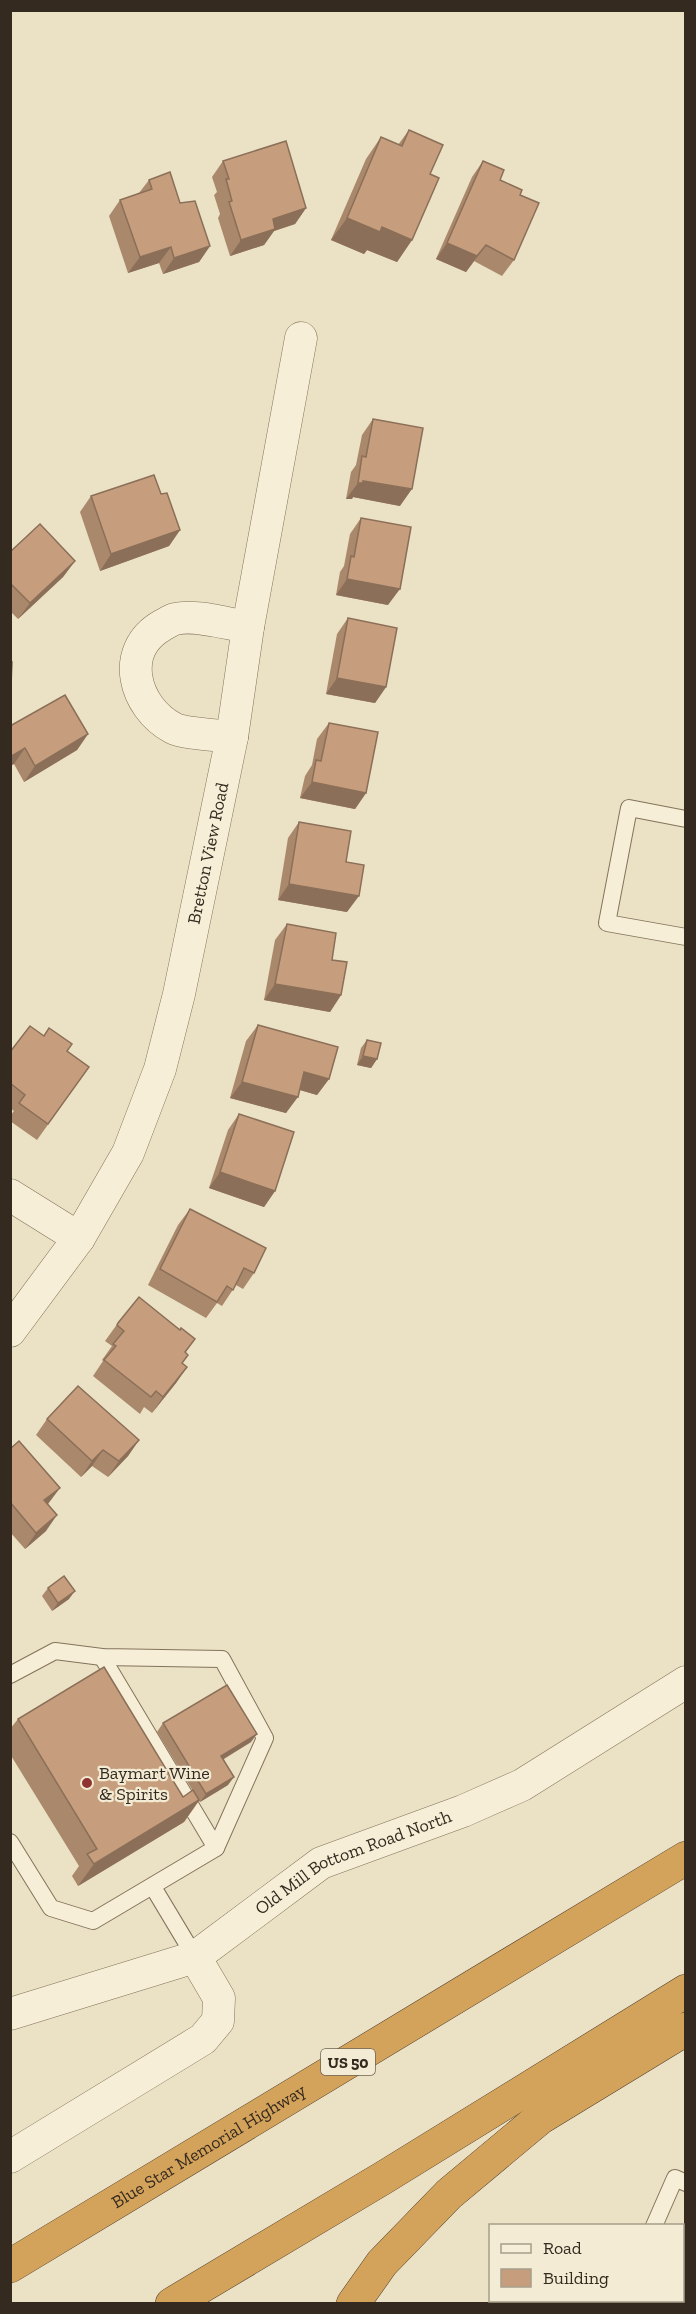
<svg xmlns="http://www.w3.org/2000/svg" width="696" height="2314" font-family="'Zilla Slab',serif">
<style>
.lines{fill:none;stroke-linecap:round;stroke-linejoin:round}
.service-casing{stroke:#84735c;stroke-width:18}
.minor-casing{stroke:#84735c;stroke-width:33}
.motorway-casing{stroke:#524130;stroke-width:34}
.service{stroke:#f6eed7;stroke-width:16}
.minor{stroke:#f6eed7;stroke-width:32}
.motorway{stroke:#d4a35b;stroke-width:33}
.wall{fill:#aa886c}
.shaded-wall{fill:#8b6f58}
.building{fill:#c69e7d;stroke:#8b6f58;stroke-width:1.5}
.poi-dot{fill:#8f3330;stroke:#f3ebd3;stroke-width:2}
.labels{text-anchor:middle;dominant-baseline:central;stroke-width:4.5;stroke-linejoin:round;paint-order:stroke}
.shield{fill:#f3ebd3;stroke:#6e6455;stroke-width:1.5}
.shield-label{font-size:16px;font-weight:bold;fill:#352a1f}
.street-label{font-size:18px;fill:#352a1f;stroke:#f3ebd3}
.poi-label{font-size:18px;fill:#352a1f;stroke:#f3ebd3;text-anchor:start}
</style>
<rect width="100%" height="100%" fill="#ebe1c4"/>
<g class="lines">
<defs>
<g id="service">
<polyline points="686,819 629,808 607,923 686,937"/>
<polyline points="102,1657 216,1848"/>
<polyline points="10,1675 55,1651 102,1657 222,1659 265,1738 216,1848 93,1921 51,1908 10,1842"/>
<polyline points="153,1887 195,1957"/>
<polyline points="654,2226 675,2178 686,2183"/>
<polyline points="644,2304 645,2300"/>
</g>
<g id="minor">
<path d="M232,737C219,735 184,734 173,728C134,707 118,650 163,625C167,623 171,620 175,619C195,614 228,624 248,627"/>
<polyline points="10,1195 79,1238"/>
<path id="s1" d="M10,1331L79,1238L128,1153L160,1069L179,994L232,737L248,627L301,338"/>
<path id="s2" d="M10,2014L195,1957L321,1863L463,1811L522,1785L686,1682"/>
<polyline points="10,2157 203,2039 218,2021 219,1998 195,1957"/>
<polyline points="682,2300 686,2302"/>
</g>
<g id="motorway">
<path id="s3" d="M10,2266L686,1858"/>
<polyline points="172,2304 383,2178 686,1991"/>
<polyline points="353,2304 382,2263 449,2194 540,2118 686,2029"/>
</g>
</defs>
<use href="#service" class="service-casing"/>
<use href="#minor" class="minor-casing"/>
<use href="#motorway" class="motorway-casing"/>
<use href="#service" class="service"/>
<use href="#minor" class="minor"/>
<use href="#motorway" class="motorway"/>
</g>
<g class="wall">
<polygon points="409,130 430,174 412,240 397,262 367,250 364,254 331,240 366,159 381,137 398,145"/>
<polygon points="223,161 306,208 295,224 274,231 264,245 230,256 218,218 220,214 214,195 217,192 212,177"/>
<polygon points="483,161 500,180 520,195 514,260 502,276 474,261 466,272 436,259 472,177"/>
<polygon points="149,180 180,203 210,246 199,262 163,274 159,263 128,273 109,216 120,200 139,193"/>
<polygon points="373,419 400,506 353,497 352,499 346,499 351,472 356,465 362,435"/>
<polygon points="161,494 180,530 169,546 100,571 80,512 91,496"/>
<polygon points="361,518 388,605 336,595 340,572 344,566 350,534"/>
<polygon points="10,552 75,561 63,577 18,619 10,611"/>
<polygon points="348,618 386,687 375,703 326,694 337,634"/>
<polygon points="329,723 366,793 355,809 300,798 305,776 312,765 317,739"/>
<polygon points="10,726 88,734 77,750 24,782 14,764 10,766"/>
<polygon points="299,822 346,862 347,912 278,900 288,838"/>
<polygon points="287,924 332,960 341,995 330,1012 264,1000 275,940"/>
<polygon points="258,1025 329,1079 317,1095 300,1090 286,1113 230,1098 246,1041"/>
<polygon points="367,1040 377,1059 371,1068 357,1065 361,1048"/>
<polygon points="67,1051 89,1067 37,1140 10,1121 10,1116 14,1111 10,1108 10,1052"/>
<polygon points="239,1114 275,1191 264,1207 209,1188 228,1130"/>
<polygon points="190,1209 254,1273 243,1289 236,1285 222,1306 217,1303 206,1318 148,1285 178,1225"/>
<polygon points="118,1323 180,1330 195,1339 185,1353 188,1355 182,1363 187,1367 176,1383 152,1413 144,1407 140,1414 93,1376 103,1361 102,1360 112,1346 105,1341"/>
<polygon points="47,1419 139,1440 128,1456 108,1477 92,1466 81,1477 36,1435"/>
<polygon points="10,1449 48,1504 46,1531 25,1549 10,1532"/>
<polygon points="48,1588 69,1599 52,1611 42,1596"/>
<polygon points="18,1719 183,1797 193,1791 157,1732 163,1723 251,1742 224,1759 228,1785 200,1802 199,1801 184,1822 78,1886 72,1876 79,1866 10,1754 10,1729"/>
</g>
<g class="shaded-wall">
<polygon points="306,208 295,224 274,231 264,245 230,256 241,240 273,219"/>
<polygon points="347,218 382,227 412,240 397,262 367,250 364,254 331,240"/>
<polygon points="447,243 486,245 466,272 436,259"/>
<polygon points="210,246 199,262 163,274 174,258"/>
<polygon points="171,247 159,263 128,273 140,257"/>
<polygon points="363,481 412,489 400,506 353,497 352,499 346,499 358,483"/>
<polygon points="180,530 169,546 100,571 111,554"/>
<polygon points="75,561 63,577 18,619 30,603"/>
<polygon points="347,579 400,589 388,605 336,595"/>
<polygon points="337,678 386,687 375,703 326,694"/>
<polygon points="88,734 77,750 24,782 35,766"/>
<polygon points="25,748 14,764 10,766 10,757"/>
<polygon points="312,782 366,793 355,809 300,798"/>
<polygon points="289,884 359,896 347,912 278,900"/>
<polygon points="275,984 341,995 330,1012 264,1000"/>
<polygon points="363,1056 377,1059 371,1068 357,1065"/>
<polygon points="304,1072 329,1079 317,1095 293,1088"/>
<polygon points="242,1082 298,1097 286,1113 230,1098"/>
<polygon points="220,1172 275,1191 264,1207 209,1188"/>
<polygon points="187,1367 176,1383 152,1413 163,1397"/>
<polygon points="139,1440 128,1456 108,1477 119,1461"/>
<polygon points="103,1450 92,1466 81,1477 92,1461"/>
<polygon points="60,1488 48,1504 32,1516 44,1500"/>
<polygon points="57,1515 46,1531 25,1549 36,1533"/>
<polygon points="75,1591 69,1599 52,1611 58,1603"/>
<polygon points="257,1734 251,1742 215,1764 221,1756"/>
<polygon points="234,1777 228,1785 200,1802 206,1794"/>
<polygon points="199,1800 184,1822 78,1886 94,1864"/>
</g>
<g class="building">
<polygon points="409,130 443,145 430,174 439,178 412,240 382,227 380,232 347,218 381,137 402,146"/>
<polygon points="286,141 306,208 273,219 275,229 241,240 229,202 232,201 226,179 229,179 223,161"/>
<polygon points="483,161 504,170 500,180 522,190 520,195 539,203 514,260 486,245 477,256 447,243"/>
<polygon points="170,172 180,203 195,201 210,246 174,258 171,247 140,257 120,200 152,189 149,180"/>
<polygon points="373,419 423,428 412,489 363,481 363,483 358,483 362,456 366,457"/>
<polygon points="154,475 161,494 167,493 180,530 111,554 91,496"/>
<polygon points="361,518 411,527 400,589 347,579 351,556 354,557"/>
<polygon points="40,524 75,561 30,603 10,583 10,552"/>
<polygon points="348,618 397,628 386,687 337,678"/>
<polygon points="10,662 12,662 11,685 10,685"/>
<polygon points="65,695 88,734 35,766 25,748 10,757 10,726"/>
<polygon points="329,723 378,732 366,793 312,782 316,760 321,761"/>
<polygon points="299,822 351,831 346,862 364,865 359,896 289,884"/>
<polygon points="287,924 336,933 332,960 347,962 341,995 275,984"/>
<polygon points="258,1025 338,1047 329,1079 304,1072 298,1097 242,1082"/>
<polygon points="30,1026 44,1036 49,1028 72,1044 67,1051 89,1067 48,1124 19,1103 25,1095 10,1083 10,1052"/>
<polygon points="367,1040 381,1043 377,1059 363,1056"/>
<polygon points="239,1114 294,1132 275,1191 220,1172"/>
<polygon points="190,1209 266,1248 254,1273 244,1268 233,1290 227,1286 217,1302 160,1269"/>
<polygon points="139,1297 180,1330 181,1328 195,1339 185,1352 188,1355 182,1363 187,1367 163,1397 156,1391 151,1397 104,1360 116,1346 113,1344 124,1331 117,1325 118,1323"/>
<polygon points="78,1386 139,1440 119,1461 103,1450 92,1461 47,1419"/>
<polygon points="19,1441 60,1488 44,1500 57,1515 36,1533 10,1502 10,1449"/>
<polygon points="64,1576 75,1591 58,1603 48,1588"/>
<polygon points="104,1667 183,1797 193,1790 199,1800 94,1864 87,1854 97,1849 18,1719"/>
<polygon points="227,1685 257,1734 221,1756 234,1777 206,1794 163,1723"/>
</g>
<circle class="poi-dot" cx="87" cy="1783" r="6"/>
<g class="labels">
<rect class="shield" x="321" y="2049" width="54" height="26" rx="4.5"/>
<g class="shield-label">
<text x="348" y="2062">US 50</text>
</g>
<g class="street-label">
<text stroke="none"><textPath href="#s1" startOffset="525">Bretton View Road</textPath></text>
<text stroke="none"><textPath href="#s2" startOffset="380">Old Mill Bottom Road North</textPath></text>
<text stroke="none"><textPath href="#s3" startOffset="232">Blue Star Memorial Highway</textPath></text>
</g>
<g class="poi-label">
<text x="99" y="1773">Baymart Wine<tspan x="99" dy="21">&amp; Spirits</tspan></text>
</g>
</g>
<rect width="696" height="2314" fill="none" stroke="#352a1f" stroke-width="24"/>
<rect x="489" y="2224" width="195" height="78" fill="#f3ebd3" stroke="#a79e8b" stroke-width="1.5"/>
<rect x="501" y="2244" width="30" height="9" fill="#f6eed7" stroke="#a79e8b" stroke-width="1.5"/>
<text x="543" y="2254" font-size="18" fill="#352a1f">Road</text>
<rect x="501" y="2269" width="30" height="18" fill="#c69e7d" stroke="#a79e8b" stroke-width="1.5"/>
<text x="543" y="2284" font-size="18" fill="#352a1f">Building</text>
</svg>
